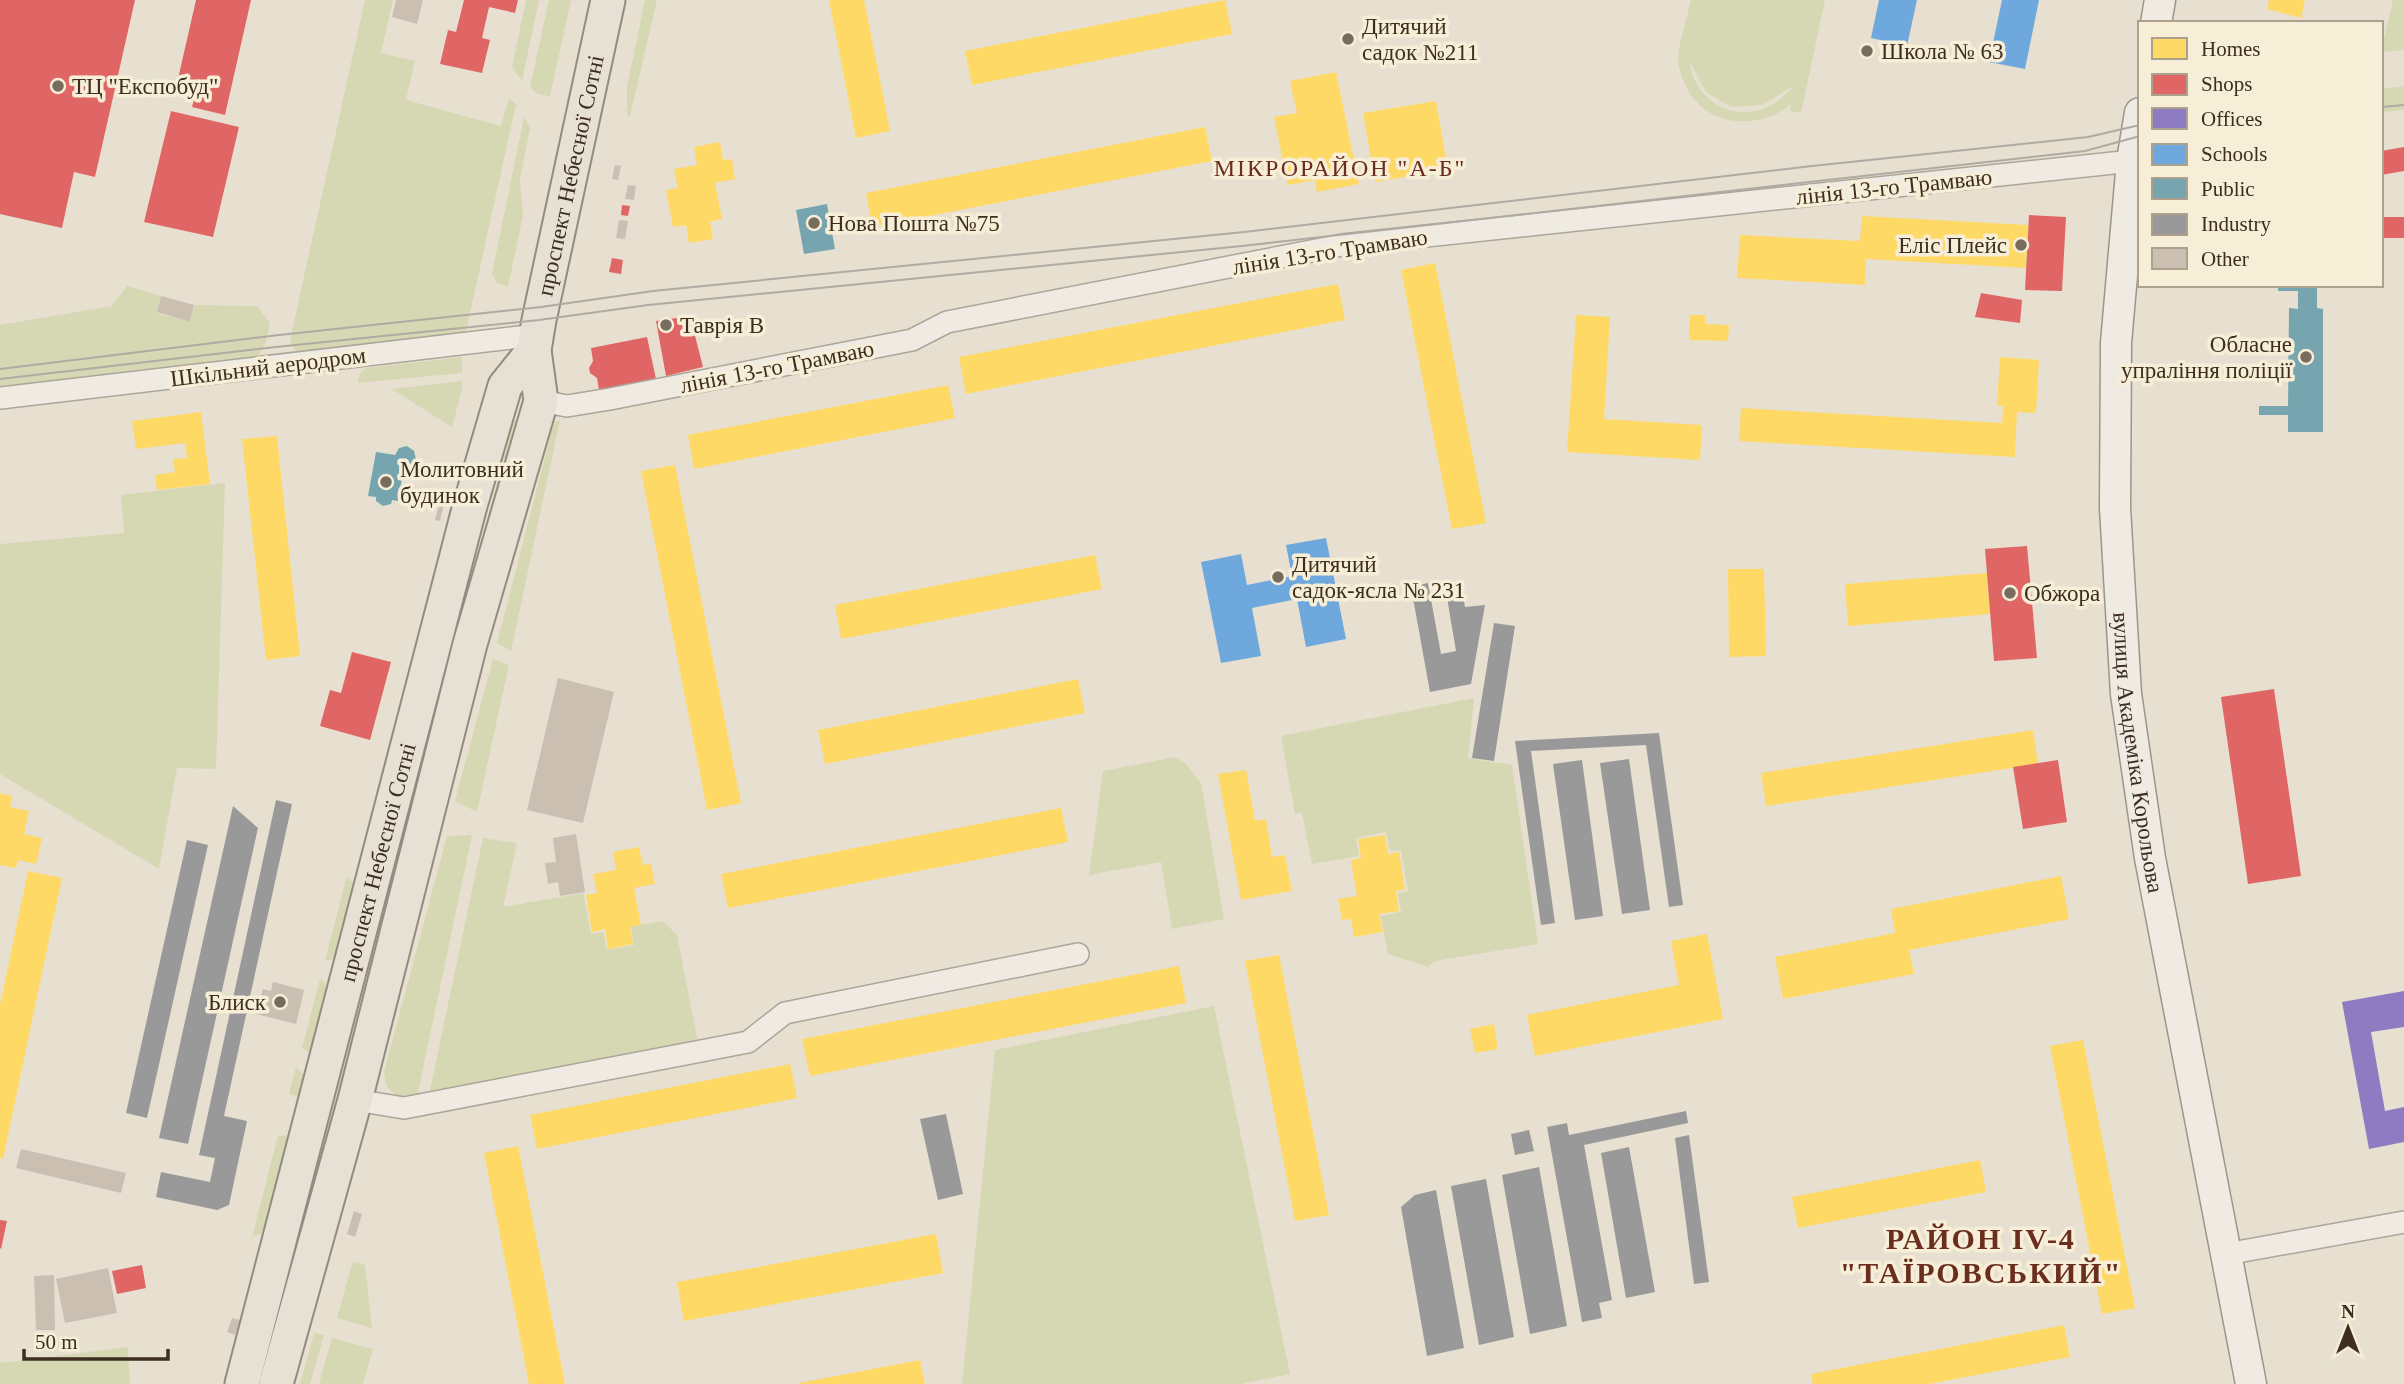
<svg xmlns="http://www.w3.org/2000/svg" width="2404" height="1384" font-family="'Times New Roman',serif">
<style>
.green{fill:#d6d7b3;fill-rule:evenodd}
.homes{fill:#ffd966}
.shops{fill:#e06666}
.offices{fill:#8e7cc3}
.schools{fill:#6fa8dc}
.public{fill:#76a5af}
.industry{fill:#999}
.building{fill:#cbbfb2}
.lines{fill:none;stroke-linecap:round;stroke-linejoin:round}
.minor-casing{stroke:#ada599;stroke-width:24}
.secondary-casing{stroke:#9c958a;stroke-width:33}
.primary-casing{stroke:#928b80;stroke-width:37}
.minor{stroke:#efebe3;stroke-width:21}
.secondary{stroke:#efebe3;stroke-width:30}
.primary{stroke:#e6e1d4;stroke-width:33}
.tram{stroke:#afaaa2;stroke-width:2}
.poi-dot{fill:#786c5e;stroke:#f7eed8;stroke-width:2.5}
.labels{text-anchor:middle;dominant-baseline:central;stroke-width:7;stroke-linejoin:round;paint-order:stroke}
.poi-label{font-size:23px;fill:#3d2e20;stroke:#f7eed8;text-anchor:start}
.street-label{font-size:23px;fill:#3d2e20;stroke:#f7eed8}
.neighbourhood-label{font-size:24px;letter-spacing:2px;fill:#6b2e1e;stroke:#f7eed8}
.district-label{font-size:30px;font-weight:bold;letter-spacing:2px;fill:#6b2e1e;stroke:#f7eed8}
</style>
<rect width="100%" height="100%" fill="#e7e0d1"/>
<g class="green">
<polygon points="365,0 393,0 381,53 415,61 406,100 501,126 509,98 516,104 465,336 301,354 294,349 290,340"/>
<polygon points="526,0 539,0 522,81 512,67"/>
<polygon points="549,0 571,0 550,96 538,94 530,87"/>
<polygon points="645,0 657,0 630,116 627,115 627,87"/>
<path d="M1691,0H1825L1801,113L1790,111L1791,104C1760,131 1708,127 1688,90C1683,81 1678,69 1678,59C1679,40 1687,19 1691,0ZM1690,62L1706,92L1731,107L1762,105L1795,85C1786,94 1777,104 1765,108C1730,122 1693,98 1690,62Z"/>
<polygon points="2393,0 2404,0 2404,50 2381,52"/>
<polygon points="2404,86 2404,110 2381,112 2381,89"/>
<polygon points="524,117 530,128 520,180 523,215 508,287 497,283 492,274"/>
<polygon points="127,286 161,296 156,313 190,322 195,305 257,306 270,323 265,345 255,360 0,389 0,325 112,306"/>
<polygon points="462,357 462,373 357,383 360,374 366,368"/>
<polygon points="462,381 462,389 452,427 392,389"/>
<polygon points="517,420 518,423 350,1064 283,1296 513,421"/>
<polygon points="560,420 511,651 497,643 554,422"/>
<polygon points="225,483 216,769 177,768 159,869 0,774 0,544 124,533 121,495"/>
<polygon points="493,659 509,665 477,812 455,801"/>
<polygon points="1474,698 1468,758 1512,765 1538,944 1435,961 1428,967 1388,954 1381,916 1401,912 1398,893 1408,891 1401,850 1390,851 1386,832 1356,838 1359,856 1312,864 1302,813 1295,814 1281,736"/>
<polygon points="1175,757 1186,764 1201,783 1224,919 1172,929 1161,862 1089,875 1103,771"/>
<polygon points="472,835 417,1097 397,1097 386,1085 384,1072 447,836"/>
<polygon points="483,838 517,843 503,907 583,893 591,934 603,932 607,950 634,945 631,927 663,921 677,935 698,1043 429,1095"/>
<polygon points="347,876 356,887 337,958 325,961"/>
<polygon points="320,979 326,983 328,990 310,1053 302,1048"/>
<polygon points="1214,1006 1290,1374 1241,1384 962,1384 995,1050"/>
<polygon points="296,1067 306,1077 301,1098 289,1094"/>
<polygon points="290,1135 266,1227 262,1233 252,1237 278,1136"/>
<polygon points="353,1261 365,1265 372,1328 337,1318"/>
<polygon points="314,1333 324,1335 310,1384 300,1384"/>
<polygon points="332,1338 373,1349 363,1384 319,1384"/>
<polygon points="128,1347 130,1384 0,1384 0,1363"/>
</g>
<g class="homes">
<polygon points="829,0 864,0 890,131 856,138"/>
<polygon points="1225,0 1232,34 972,85 965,51"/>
<polygon points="2269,0 2305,0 2301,18 2267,9"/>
<polygon points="1336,72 1359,184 1317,192 1315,180 1288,185 1274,117 1297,113 1290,81"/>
<polygon points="1436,101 1448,170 1375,182 1363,113"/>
<polygon points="1205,127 1212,161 872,227 866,193"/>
<polygon points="720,142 723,160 732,159 735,179 715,183 722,219 710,222 713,239 689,243 686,225 673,227 666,190 678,188 674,169 697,165 694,147"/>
<polygon points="1862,216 2028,225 2026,268 1866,259 1865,285 1737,278 1740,235 1860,241"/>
<polygon points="1435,263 1486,523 1452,529 1401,270"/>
<polygon points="1338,284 1345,320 966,394 959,357"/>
<polygon points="1576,315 1610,317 1604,419 1702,425 1700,460 1567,452"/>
<polygon points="1690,315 1705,315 1705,324 1729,325 1728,341 1689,340"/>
<polygon points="2000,357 2039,360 2036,413 2017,412 2015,457 1739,441 1741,408 2002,423 2003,406 1997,406"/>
<polygon points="948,385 955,418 694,469 688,435"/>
<polygon points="201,412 210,484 157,490 155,475 175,472 173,459 187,458 185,443 136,449 132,421"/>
<polygon points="277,436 300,656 266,660 242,439"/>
<polygon points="675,465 741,803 707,810 641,471"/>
<polygon points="1095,555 1102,589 841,639 835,605"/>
<polygon points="1728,569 1764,569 1766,656 1729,657"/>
<polygon points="1987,573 1990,614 1848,626 1845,584"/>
<polygon points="1078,679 1085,713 825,764 818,730"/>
<polygon points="2033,730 2038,764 1766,806 1761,773"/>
<polygon points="1246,770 1255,821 1266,819 1272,857 1285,855 1292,891 1241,900 1218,774"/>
<polygon points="0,793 12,796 10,807 29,811 24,834 42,838 36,864 18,860 16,868 0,865"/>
<polygon points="1061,808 1068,842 728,908 721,874"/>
<polygon points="1385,835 1388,854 1399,852 1405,889 1396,891 1399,911 1379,914 1383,932 1354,937 1351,919 1342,920 1338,899 1357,896 1351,860 1361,858 1358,839"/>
<polygon points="639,847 643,865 651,864 655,884 634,888 641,925 630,927 633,944 608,949 605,929 592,932 586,895 597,893 593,874 616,870 613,852"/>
<polygon points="28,871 62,878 3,1159 0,1158 0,1005"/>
<polygon points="2061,876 2069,919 1909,950 1914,974 1783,999 1775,957 1895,933 1891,909"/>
<polygon points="1707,934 1723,1019 1535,1056 1527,1015 1679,985 1671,941"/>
<polygon points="1279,955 1329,1215 1295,1221 1245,961"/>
<polygon points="1179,966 1186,1003 810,1076 802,1039"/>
<polygon points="1494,1024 1498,1049 1475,1053 1470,1029"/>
<polygon points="2083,1040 2135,1308 2102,1314 2050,1046"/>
<polygon points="790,1064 797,1098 537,1149 530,1115"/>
<polygon points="518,1146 565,1384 529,1384 484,1153"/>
<polygon points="1980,1160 1986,1192 1798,1228 1792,1197"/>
<polygon points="936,1234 943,1273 684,1321 677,1282"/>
<polygon points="2064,1325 2070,1357 1929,1384 1813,1384 1811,1374"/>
<polygon points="920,1360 925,1384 799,1384 799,1383"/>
</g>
<g class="shops">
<polygon points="0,0 135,0 95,177 74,172 62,228 0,214"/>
<polygon points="196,0 251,0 225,115 192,107 195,96 175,92"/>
<polygon points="464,0 518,0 515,13 489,7 482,38 490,40 482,73 440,64 448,30 456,32"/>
<polygon points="171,111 239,127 213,237 144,222"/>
<polygon points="2404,147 2404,171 2381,175 2381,151"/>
<polygon points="622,205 630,206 628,216 621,215"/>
<polygon points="2029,215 2066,217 2062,291 2025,290"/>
<rect x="2381" y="217" width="23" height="21"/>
<polygon points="612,258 623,260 621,274 609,272"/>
<polygon points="1981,293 2022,300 2020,323 1975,317"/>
<polygon points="690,316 703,367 666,376 656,321"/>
<polygon points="647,337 656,379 599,390 597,378 590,373 589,368 593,361 591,348"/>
<polygon points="2027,546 2037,658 1994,661 1985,549"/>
<polygon points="352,652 391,662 370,740 320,726 330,690 341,693"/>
<polygon points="2274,689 2301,876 2248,884 2221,697"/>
<polygon points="2058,760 2067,822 2023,829 2013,767"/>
<polygon points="0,1220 7,1221 1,1249 0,1248"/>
<polygon points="142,1265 146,1288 117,1294 112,1271"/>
</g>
<polygon class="offices" points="2404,991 2404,1027 2371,1032 2385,1111 2404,1107 2404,1142 2369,1149 2342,1002"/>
<g class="schools">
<polygon points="1879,0 1917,0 1907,46 1871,38"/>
<polygon points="2002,0 2039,0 2025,69 1989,62"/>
<polygon points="1326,538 1346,639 1306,647 1297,599 1252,608 1261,656 1221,663 1201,562 1241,554 1247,585 1292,576 1286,545"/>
</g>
<g class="public">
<polygon points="827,204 835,249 804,254 796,210"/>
<polygon points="2278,285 2317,285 2317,308 2323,309 2323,432 2288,432 2288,415 2259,415 2259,406 2288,406 2289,308 2298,309 2298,291 2278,291"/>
<polygon points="407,446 414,451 416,459 412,466 404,468 398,501 392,500 391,504 383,506 376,501 376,497 368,496 376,452 395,455 399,448"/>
</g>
<g class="industry">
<polygon points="1428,583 1441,654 1456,651 1445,586 1461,583 1465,607 1485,605 1471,684 1430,692 1411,587"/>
<polygon points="1494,623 1515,626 1494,761 1472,758"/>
<polygon points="1659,733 1683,905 1669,907 1646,745 1531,751 1555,923 1541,925 1515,741"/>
<polygon points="1629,759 1650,910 1622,914 1600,763"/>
<polygon points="1582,760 1603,916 1575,920 1553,764"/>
<polygon points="276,800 292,804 224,1116 247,1121 229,1205 217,1210 156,1197 161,1172 210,1182 215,1158 199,1155"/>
<polygon points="233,806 258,828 188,1144 159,1138"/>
<polygon points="187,840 208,845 147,1118 126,1113"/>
<polygon points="1686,1111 1688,1123 1584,1145 1612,1300 1599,1303 1602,1318 1582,1322 1547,1127 1567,1123 1569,1135"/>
<polygon points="946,1114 963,1194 938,1200 920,1119"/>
<polygon points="1529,1130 1534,1151 1515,1155 1511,1134"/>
<polygon points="1689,1135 1709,1282 1694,1284 1675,1138"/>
<polygon points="1629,1147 1655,1292 1626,1298 1601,1153"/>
<polygon points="1539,1167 1567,1326 1530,1334 1502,1175"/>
<polygon points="1486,1179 1514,1337 1479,1345 1451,1186"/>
<polygon points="1436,1190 1464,1348 1427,1356 1401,1207 1415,1195"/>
</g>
<g class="building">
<polygon points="396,0 423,0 417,24 392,17"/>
<polygon points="615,165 621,166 618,180 612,179"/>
<polygon points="628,185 636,186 634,200 625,199"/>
<polygon points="619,220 628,221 625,239 616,238"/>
<polygon points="161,296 194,305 190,322 157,312"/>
<polygon points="440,502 444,503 440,521 435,520"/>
<polygon points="558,678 614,692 583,823 527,810"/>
<polygon points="576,834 585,892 560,896 558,882 548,884 545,863 556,862 553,838"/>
<polygon points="273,982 304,990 296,1024 256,1014 263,989 271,991"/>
<polygon points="21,1149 126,1173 121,1193 16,1168"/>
<polygon points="354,1211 362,1214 355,1237 347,1234"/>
<polygon points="108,1268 117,1313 65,1323 56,1279"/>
<polygon points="54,1275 55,1330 36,1330 34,1276"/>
<polygon points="232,1318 240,1320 235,1335 227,1332"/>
</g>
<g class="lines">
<defs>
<g id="minor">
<polyline points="0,398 537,335"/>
<polyline points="541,401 567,406 610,399 912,340 947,322 1342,245 2132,161"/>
<polyline points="355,1100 404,1108 748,1042 785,1013 1078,954"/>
<polyline points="2226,1254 2404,1222"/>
</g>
<g id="secondary">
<polyline points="2156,23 2160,0"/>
<path id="s1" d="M2140,113L2132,161L2116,343L2115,508L2126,694L2150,858L2251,1384"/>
</g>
<g id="primary">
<path id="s2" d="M242,1384L469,509L505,386L534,350"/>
<path id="s3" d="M276,1384L355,1100L470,644L541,401L534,350L539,320L608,0"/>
</g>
</defs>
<use href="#minor" class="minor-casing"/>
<use href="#secondary" class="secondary-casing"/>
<use href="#primary" class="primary-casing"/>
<use href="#minor" class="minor"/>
<use href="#secondary" class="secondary"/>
<use href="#primary" class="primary"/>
<g class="tram">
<polyline points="2381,107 2404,105"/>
<polyline points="0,369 279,335 541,307 653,291 1244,232 1812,166 2088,137 2140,125"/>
<polyline points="0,379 276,347 539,320 648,305 1242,246 2085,151 2140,136"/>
</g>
</g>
<g class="poi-dot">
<circle cx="1348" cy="39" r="7"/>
<circle cx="1867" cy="51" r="7"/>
<circle cx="58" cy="86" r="7"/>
<circle cx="814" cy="223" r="7"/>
<circle cx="2021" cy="245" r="7"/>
<circle cx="666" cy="325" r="7"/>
<circle cx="2306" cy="357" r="7"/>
<circle cx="386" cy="482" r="7"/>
<circle cx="1278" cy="577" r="7"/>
<circle cx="2010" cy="593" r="7"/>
<circle cx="280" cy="1002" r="7"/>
</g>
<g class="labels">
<g class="poi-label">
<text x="1362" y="26">Дитячий<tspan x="1362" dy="26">садок №211</tspan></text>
<text x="1881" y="51">Школа № 63</text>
<text x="72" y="86">ТЦ "Експобуд"</text>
<text x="828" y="223">Нова Пошта №75</text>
<text x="2007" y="245" text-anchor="end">Еліс Плейс</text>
<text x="680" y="325">Таврія В</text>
<text x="2292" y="344" text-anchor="end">Обласне<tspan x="2292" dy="26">упраління поліції</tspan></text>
<text x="400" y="469">Молитовний<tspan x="400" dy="26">будинок</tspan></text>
<text x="1292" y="564">Дитячий<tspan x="1292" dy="26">садок-ясла № 231</tspan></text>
<text x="2024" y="593">Обжора</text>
<text x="266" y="1002" text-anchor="end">Блиск</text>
</g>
<g class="street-label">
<text stroke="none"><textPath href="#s3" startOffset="1248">проспект Небесної Сотні</textPath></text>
<text transform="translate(1894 187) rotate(-6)">лінія 13-го Трамваю</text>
<text transform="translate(1330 252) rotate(-9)">лінія 13-го Трамваю</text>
<text transform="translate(268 367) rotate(-7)">Шкільний аеродром</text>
<text transform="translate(777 367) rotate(-11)">лінія 13-го Трамваю</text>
<text stroke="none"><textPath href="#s1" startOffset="642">вулиця Академіка Корольова</textPath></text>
<text stroke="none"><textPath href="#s2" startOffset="539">проспект Небесної Сотні</textPath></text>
</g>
<g class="neighbourhood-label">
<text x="1340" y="168">МІКРОРАЙОН "А-Б"</text>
</g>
<g class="district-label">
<text x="1981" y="1238">РАЙОН IV-4<tspan x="1981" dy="34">"ТАЇРОВСЬКИЙ"</tspan></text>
</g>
</g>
<rect x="2138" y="21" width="245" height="266" fill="#f7eed8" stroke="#ada18e" stroke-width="2"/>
<rect x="2152" y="38" width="35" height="21" fill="#ffd966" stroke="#ada18e" stroke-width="2"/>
<text x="2201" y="56" font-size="21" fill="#3d2e20">Homes</text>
<rect x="2152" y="74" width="35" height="21" fill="#e06666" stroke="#ada18e" stroke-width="2"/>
<text x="2201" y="91" font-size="21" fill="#3d2e20">Shops</text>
<rect x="2152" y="108" width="35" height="21" fill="#8e7cc3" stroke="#ada18e" stroke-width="2"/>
<text x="2201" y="126" font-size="21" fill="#3d2e20">Offices</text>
<rect x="2152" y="144" width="35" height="21" fill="#6fa8dc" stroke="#ada18e" stroke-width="2"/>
<text x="2201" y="161" font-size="21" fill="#3d2e20">Schools</text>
<rect x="2152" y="178" width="35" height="21" fill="#76a5af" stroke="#ada18e" stroke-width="2"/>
<text x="2201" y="196" font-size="21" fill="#3d2e20">Public</text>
<rect x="2152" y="214" width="35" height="21" fill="#999999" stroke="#ada18e" stroke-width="2"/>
<text x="2201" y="231" font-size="21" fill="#3d2e20">Industry</text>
<rect x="2152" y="248" width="35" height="21" fill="#cbbfb2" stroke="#ada18e" stroke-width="2"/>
<text x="2201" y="266" font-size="21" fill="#3d2e20">Other</text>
<g transform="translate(2348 1328)" stroke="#f7eed8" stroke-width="5" paint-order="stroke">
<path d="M0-5L12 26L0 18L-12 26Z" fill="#3d2e20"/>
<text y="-10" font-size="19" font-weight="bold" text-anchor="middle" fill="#3d2e20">N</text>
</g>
<path d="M24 1349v10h144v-10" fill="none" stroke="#3d2e20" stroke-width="3.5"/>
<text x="35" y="1349" font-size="21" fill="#3d2e20" stroke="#f7eed8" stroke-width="5" paint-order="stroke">50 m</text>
</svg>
